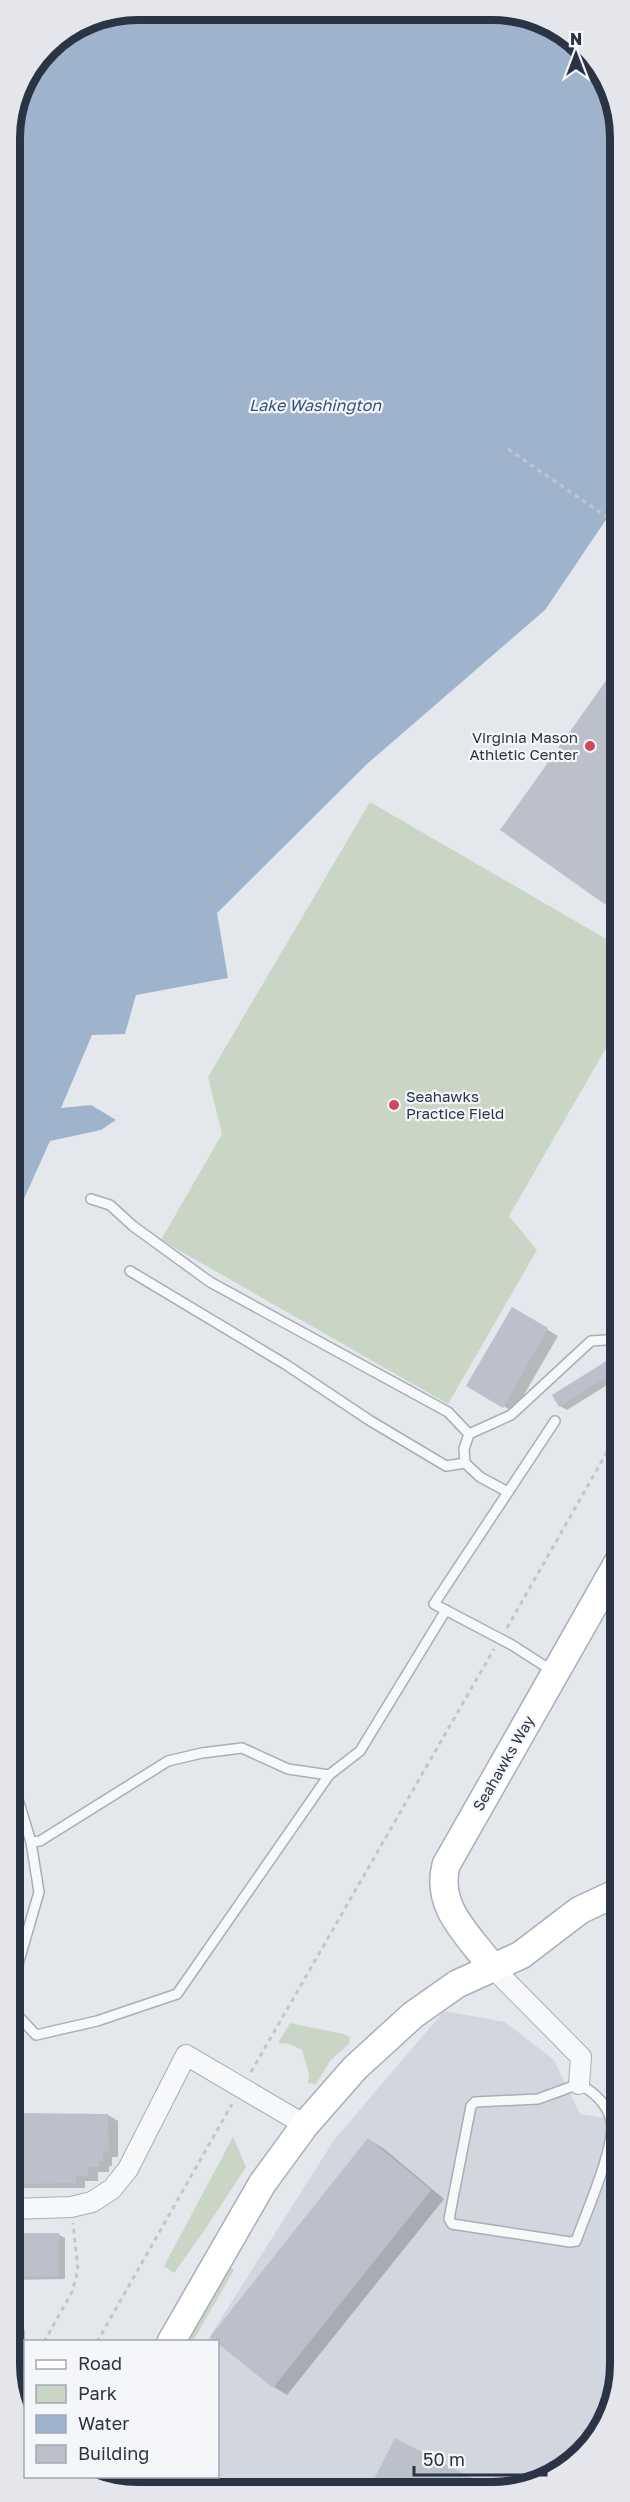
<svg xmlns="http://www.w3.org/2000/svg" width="630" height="2502" font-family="'Golos Text',sans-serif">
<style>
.built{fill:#d2d6de}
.green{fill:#c9d6c5}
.water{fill:#9fb4cc}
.shadow{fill:#0003}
.building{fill:#bbc0ca}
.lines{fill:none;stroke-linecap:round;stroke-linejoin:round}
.lane-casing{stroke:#a9aeb7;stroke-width:12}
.street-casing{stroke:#a9aeb7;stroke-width:22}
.secondary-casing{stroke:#a9aeb7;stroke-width:30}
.path{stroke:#c2c5cb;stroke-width:3;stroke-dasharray:4.5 4.5;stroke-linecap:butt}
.lane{stroke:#f7f8fa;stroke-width:9}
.street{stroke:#f7f8fa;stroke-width:20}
.secondary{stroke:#fff;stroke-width:27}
.poi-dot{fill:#d1495b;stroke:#f4f6f9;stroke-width:2}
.labels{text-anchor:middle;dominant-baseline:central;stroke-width:4.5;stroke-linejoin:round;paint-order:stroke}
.poi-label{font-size:15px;fill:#2b3445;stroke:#f4f6f9;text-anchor:end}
.street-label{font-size:15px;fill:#2b3445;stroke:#f4f6f9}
.water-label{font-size:16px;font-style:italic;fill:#34527a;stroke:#f4f6f9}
.rim{fill:none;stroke:#2b3445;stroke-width:8}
</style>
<rect width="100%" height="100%" fill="#e4e7ec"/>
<polygon class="built" points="444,2011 505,2022 554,2060 580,2114 621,2120 621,2372 589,2449 556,2476 509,2492 249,2491 199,2477 218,2476 218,2342 207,2341 334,2140"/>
<g class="green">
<polygon points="370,802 620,947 620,1024 509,1216 537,1250 448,1404 161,1240 222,1134 208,1077"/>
<polygon points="290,2023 343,2034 350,2037 349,2044 330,2061 316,2084 308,2083 309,2074 302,2050 290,2044 278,2043"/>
<polygon points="233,2137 246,2167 204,2231 174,2273 164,2266"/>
<polygon points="231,2268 234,2270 193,2341 185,2342"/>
<polygon points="104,2477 199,2477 249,2491 112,2490 100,2483"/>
</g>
<polygon class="water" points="138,9 518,12 589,53 620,121 620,499 545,610 367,764 217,913 228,978 136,995 125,1034 92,1035 61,1108 91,1105 116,1120 101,1130 50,1141 10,1230 9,130 19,88 47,46 89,19"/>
<g class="shadow">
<polygon points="620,664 620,913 502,830"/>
<polygon points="512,1309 558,1336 514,1412 468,1386"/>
<polygon points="608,1362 615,1366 620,1377 567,1410 560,1406"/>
<polygon points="10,2115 108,2115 118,2121 118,2157 112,2157 112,2166 109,2166 109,2172 98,2172 98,2181 85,2181 85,2188 10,2188"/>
<polygon points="369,2140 383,2148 444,2199 287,2395 274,2387"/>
<polygon points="58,2234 65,2238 65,2279 10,2280 10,2235"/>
<polygon points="10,2325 17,2325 25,2330 26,2379 10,2379"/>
</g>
<g class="building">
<polygon points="620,661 620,915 500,830"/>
<polygon points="512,1307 548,1328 503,1408 466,1386"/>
<polygon points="608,1360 615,1372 559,1407 552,1395"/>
<polygon points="10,2113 108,2114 109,2152 103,2152 103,2161 99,2161 99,2167 88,2167 88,2176 76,2176 76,2183 10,2184"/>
<polygon points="368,2138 431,2190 273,2388 210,2337"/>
<polygon points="10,2233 59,2233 58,2276 10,2277"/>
<polygon points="395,2438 499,2492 394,2491 373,2481"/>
</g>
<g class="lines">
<defs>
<g id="lane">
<polyline points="91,1199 110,1205 133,1226 210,1282 448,1412 469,1434"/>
<polyline points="130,1271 285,1364 369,1420 446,1466 465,1463"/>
<polyline points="508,1492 480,1477 465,1463 464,1449 469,1434 511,1415 591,1341 620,1339"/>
<polyline points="554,1672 512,1645 434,1604 555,1421"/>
<polyline points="10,1773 31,1842 39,1892 10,1992"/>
<polyline points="31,1842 40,1841 168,1761 202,1753 242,1748 288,1769 329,1775 360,1751 446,1610"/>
<polyline points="10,2007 36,2035 97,2021 177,1994 329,1775"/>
<path d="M579,2084C594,2092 607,2103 611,2121C616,2146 585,2215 576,2241L570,2242L452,2224L449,2219L471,2106L475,2102L538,2099Z"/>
</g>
<g id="street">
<polyline points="492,1967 581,2057 579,2084"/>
<polyline points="10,2209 71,2207 92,2202 112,2189 128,2169 186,2055 305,2125"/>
</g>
<g id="secondary">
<path d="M492,1967C469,1935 435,1908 446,1865L620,1559"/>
<polyline points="171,2342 262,2184 305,2125 355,2068 413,2015 457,1984 521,1955 580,1910 621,1891"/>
<polyline points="91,2478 92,2476"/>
</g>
</defs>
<use href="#lane" class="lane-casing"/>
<use href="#street" class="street-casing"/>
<use href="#secondary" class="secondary-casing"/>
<g class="path">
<polyline points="618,263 620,260"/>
<polyline points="508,449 614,522"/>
<polyline points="507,1628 620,1429"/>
<polyline points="10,1863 20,1863"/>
<polyline points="251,2072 494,1649"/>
<polyline points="44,2342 72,2292 78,2270 73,2223"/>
<polyline points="97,2342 232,2104"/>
<polyline points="15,2391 26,2373"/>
<polyline points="164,2476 173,2491"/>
</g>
<use href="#lane" class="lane"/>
<use href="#street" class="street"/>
<use href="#secondary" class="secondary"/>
</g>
<g class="poi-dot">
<circle cx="590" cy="746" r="6"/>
<circle cx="394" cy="1105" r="6"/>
</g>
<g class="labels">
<g class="poi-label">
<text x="578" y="737">Virginia Mason<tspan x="578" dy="17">Athletic Center</tspan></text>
<text x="406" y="1096" text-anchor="start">Seahawks<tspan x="406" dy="17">Practice Field</tspan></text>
</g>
<g class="street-label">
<text transform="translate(503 1763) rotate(-60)">Seahawks Way</text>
</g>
<g class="water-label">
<text x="315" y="405">Lake Washington</text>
</g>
</g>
<path d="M0 0H630V2502H0ZM138 20H492A118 118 0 0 1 610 138V2364A118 118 0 0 1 492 2482H138A118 118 0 0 1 20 2364V138A118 118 0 0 1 138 20Z" fill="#e4e6eb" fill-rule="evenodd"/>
<path class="rim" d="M138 20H492A118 118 0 0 1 610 138V2364A118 118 0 0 1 492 2482H138A118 118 0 0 1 20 2364V138A118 118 0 0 1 138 20Z"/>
<rect x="24" y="2340" width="195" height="138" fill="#f4f6f9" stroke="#a4a8b1" stroke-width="1.5"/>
<rect x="36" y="2360" width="30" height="9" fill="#ffffff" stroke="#a4a8b1" stroke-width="1.5"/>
<text x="78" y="2370" font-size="18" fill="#2b3445">Road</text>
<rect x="36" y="2385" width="30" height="18" fill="#c9d6c5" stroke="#a4a8b1" stroke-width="1.5"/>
<text x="78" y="2400" font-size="18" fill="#2b3445">Park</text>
<rect x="36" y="2415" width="30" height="18" fill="#9fb4cc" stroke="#a4a8b1" stroke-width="1.5"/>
<text x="78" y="2430" font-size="18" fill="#2b3445">Water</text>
<rect x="36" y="2445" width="30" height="18" fill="#bbc0ca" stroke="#a4a8b1" stroke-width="1.5"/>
<text x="78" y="2460" font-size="18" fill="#2b3445">Building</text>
<g transform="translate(576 54)" stroke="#f4f6f9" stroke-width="4.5" paint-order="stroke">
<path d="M0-4.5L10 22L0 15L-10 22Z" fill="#2b3445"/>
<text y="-9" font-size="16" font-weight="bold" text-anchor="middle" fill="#2b3445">N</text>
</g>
<path d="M414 2466v9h132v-9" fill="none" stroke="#2b3445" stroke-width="3"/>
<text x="423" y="2466" font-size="18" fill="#2b3445" stroke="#f4f6f9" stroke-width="4.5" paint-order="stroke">50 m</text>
</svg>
